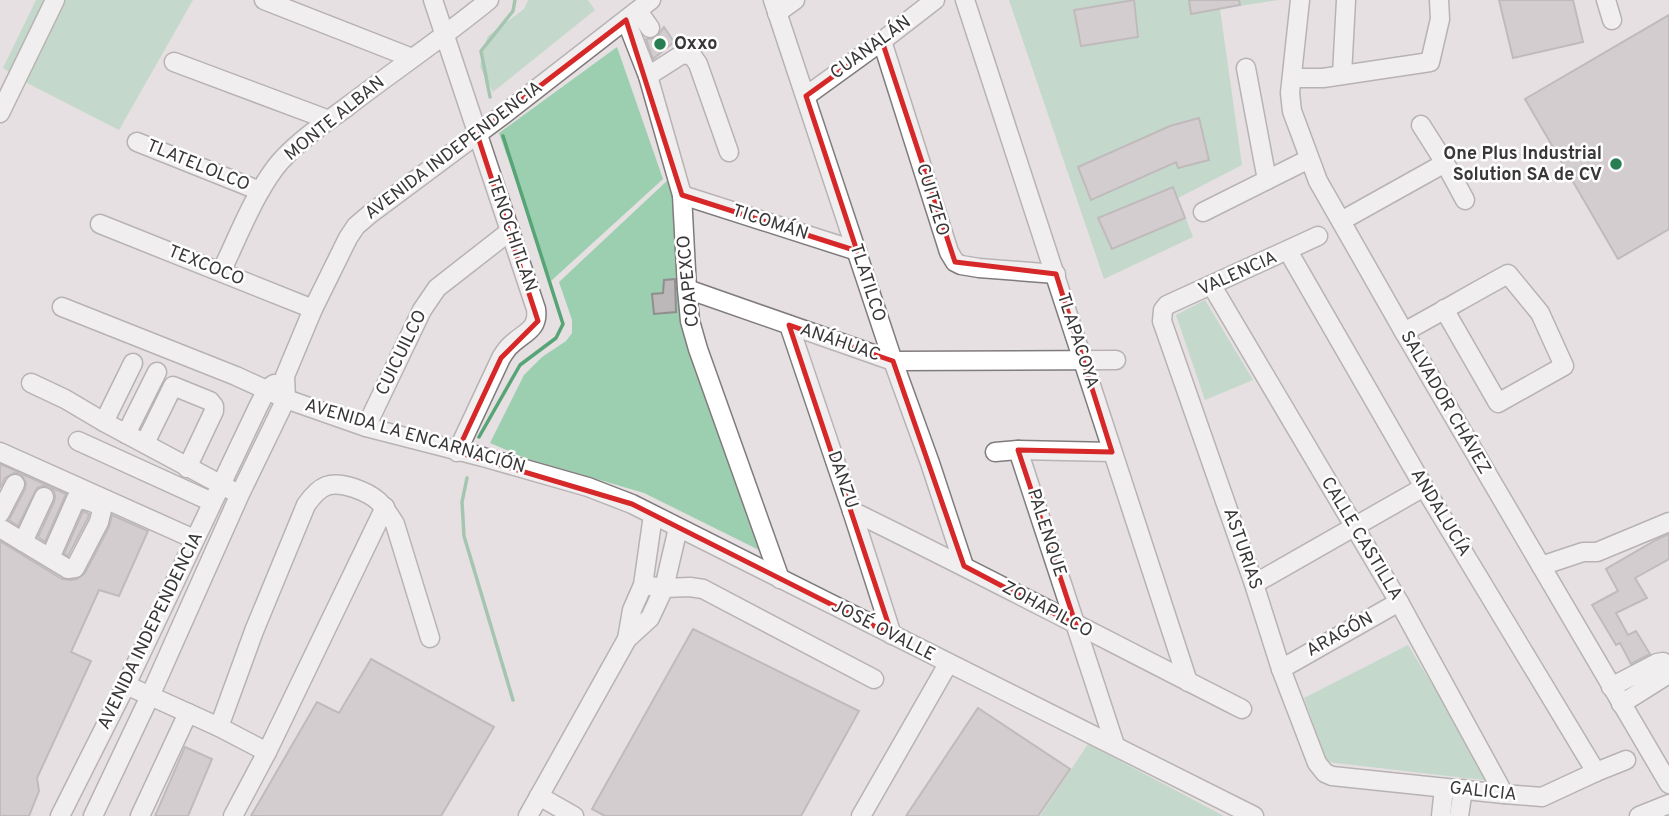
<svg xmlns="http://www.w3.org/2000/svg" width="1669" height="816" font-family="Overpass,sans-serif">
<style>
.green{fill:#9ccfaf}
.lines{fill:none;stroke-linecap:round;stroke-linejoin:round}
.stream{stroke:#57a477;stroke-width:3.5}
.building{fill:#bcb7b8;stroke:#928d8f;stroke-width:2}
.minor-casing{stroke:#807b7d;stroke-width:21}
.minor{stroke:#fff;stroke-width:18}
.marked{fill:none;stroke:#d62828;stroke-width:5;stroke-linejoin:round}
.poi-dot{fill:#287e51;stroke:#fff;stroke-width:2.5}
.labels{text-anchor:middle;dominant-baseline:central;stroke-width:5;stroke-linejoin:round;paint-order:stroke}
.poi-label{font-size:18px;font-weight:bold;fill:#393738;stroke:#fff;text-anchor:start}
.street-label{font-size:18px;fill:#393738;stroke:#fff}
</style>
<rect width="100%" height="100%" fill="#e6e0e2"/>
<g class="green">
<polygon points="36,0 193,0 119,130 27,83 3,68"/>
<polygon points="528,0 588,0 595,10 493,92 480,67 483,48 488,36 524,9"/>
<polygon points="1009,0 1279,0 1220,9 1242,165 1178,198 1193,237 1104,279"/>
<polygon points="617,47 663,179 551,281 499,133"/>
<polygon points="670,178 674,198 675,238 684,326 744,498 759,550 644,493 525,458 490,443 524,375 542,357 566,341 572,333 572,320 559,282"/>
<polygon points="1205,300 1253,380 1205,400 1176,315"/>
<polygon points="1408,645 1491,781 1327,762 1304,698"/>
<polygon points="1088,744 1224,816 1040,816"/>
</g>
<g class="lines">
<g class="stream">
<polyline points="490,97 481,51 513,11 515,0"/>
<polyline points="479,437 520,365 556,338 563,324 503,136"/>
<polyline points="467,478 462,502 464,536 513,700"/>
</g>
</g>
<g class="building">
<polygon points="1134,0 1138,37 1081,46 1074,10"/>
<polygon points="1189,0 1239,0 1240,5 1191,14"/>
<polygon points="1499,0 1573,0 1583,42 1513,58"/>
<polygon points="1669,15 1669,229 1618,259 1525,99"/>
<polygon points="664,27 674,42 653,59 646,39 656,38"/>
<polygon points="1199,118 1209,160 1178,168 1176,162 1091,200 1078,167 1170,126"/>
<polygon points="1173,187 1185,218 1112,249 1098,218"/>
<polygon points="675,279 676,312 654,314 652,294 663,293 664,280"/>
<polygon points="0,464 66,494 45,542 38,537 54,502 55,497 54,491 48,486 42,486 37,488 18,526 9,520 25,489 26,483 21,474 14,473 5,478 0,488"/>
<polygon points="83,511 89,514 88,518 68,556 64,554"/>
<polygon points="112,515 148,531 119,596 99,590 71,652 91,661 37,778 39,791 29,816 0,816 0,541 62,579 70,580 77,579 85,573 109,527"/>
<polygon points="1669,534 1669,559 1635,578 1647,598 1616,613 1628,635 1636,631 1650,654 1631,664 1620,643 1616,645 1592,605 1618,591 1606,569 1656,540"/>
<polygon points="693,629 859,711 801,816 605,816 592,809"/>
<polygon points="371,659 494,727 441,816 251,816 317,702 339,713"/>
<polygon points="978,708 1070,769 1038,816 906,816"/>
<polygon points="185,747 212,759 188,816 155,816"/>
</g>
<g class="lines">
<defs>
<g id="minor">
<polyline points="264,0 412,58"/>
<path d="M433,0L536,309C539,329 525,332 512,344C507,348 504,353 501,358L457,452"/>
<polyline points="773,0 893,361 930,463 964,566"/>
<polyline points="965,0 1188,682"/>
<polyline points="1300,0 1290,93 1292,111 1318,181 1404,332 1669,784"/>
<polyline points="1606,0 1612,20"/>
<polyline points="638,11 650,28"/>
<polyline points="777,13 795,0"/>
<polyline points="626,20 648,76 682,195 687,289 690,321 698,349 780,579"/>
<polyline points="882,41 949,252 955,262 961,265 979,268 1056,274"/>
<polyline points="174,62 329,120"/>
<polyline points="1246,68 1267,180"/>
<polyline points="1342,75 1346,0"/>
<polyline points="648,76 681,55 691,54 698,64 729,152"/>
<polyline points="1292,78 1323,78 1430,62 1440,19 1439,0"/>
<polyline points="806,96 882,41 935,0"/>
<polyline points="0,113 55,0"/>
<polyline points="1421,125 1445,163"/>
<polyline points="137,142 260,191"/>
<polyline points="682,195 857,251"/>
<polyline points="1203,212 1309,159"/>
<polyline points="1341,221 1445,163 1465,200"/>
<polyline points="100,224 313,309"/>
<polyline points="1318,236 1167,305 1163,310 1162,321 1254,584 1281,669 1317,763 1325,773 1332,776 1504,794 1542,797 1596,772 1626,760"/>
<polyline points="1288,251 1424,487 1596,772"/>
<path d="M221,272C238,237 252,199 275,168C293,144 324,124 348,106C395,70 444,37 489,0"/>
<polyline points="1212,286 1399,602 1504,794"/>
<polyline points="687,289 893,361 1116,360"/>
<polyline points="62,307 236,376 286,399 366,427 483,457 588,487 632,504 1254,816"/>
<polyline points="789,325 852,511 892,635"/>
<path d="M1404,332C1439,313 1473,293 1508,274L1540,313L1564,366L1498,403L1444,309"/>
<polyline points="31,383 65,399 104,422 231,490"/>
<polyline points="104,422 133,363"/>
<polyline points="366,427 422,310 437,288 510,231"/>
<polyline points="126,434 157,372"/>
<polyline points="78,441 212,502"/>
<polyline points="145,443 173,386 210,401 214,406 214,411 187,468"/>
<polyline points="1018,450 1115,745"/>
<polyline points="0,452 194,539"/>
<polyline points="995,452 1018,450 1112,452"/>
<path d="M852,511C983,575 1112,643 1242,709"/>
<polyline points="0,513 15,484"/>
<polyline points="0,528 68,569 75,568 99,522 102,510 99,505 80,498 76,499 50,558"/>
<polyline points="23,542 44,497"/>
<polyline points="1541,566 1583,552 1597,552 1669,522"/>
<polyline points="1254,584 1424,487"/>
<polyline points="643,585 664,588 690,587 703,589 874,679"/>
<polyline points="627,639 632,610 643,585 653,515"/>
<polyline points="1281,669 1399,602"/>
<polyline points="126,685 219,727 267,752"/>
<polyline points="1611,687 1657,663 1663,662 1667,667 1664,677 1621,704"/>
<path d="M219,727L254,631L306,505C320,485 330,480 354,488C377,496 382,503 395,524L430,638"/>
<polyline points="539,796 574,816"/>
<polyline points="60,816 126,685 257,409 267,389 274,384"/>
<polyline points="93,816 150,696 240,494 286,399 285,376 313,309 348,238 356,226 370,214 503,115 651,0"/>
<polyline points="140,816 188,713"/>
<polyline points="233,816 267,752 385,507"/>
<polyline points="528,816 627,639 650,618 664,588 678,528"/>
<polyline points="861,816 948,664"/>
<polyline points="1441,816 1444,788"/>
<polyline points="1459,816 1463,789"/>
<polyline points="1639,816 1669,804"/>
</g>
</defs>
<use href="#minor" class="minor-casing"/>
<use href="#minor" class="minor"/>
</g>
<path d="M0 0H1669V816H0ZM626,20L682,195L857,251L806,96L882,41L955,262L1056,274L1112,452L1018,450L1076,625L964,566L893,361L789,325L892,635L632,504L457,452L501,358L538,321L477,134Z" fill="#e6e0e2" fill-opacity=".55" fill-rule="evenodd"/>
<path class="marked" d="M626,20L682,195L857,251L806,96L882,41L955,262L1056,274L1112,452L1018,450L1076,625L964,566L893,361L789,325L892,635L632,504L457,452L501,358L538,321L477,134Z"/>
<g class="poi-dot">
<circle cx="660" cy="44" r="7"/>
<circle cx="1616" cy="164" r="7"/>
</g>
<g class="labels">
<g class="poi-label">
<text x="674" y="44">Oxxo</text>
<text x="1602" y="154" text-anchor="end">One Plus Industrial<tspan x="1602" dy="21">Solution SA de CV</tspan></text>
</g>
<g class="street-label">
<text transform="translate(871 48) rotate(-36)">CUANALÁN</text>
<text transform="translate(335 119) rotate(-39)">MONTE ALBAN</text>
<text transform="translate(454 151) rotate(-37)">AVENIDA INDEPENDENCIA</text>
<text transform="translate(198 166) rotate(22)">TLATELOLCO</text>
<text transform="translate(932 200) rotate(73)">CUITZEO</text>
<text transform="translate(770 223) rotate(18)">TICOMÁN</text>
<text transform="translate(511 234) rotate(71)">TENOCHITLAN</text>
<text transform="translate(206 266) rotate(22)">TEXCOCO</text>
<text transform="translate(1238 274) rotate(-24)">VALENCIA</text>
<text transform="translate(689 281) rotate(-96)">COAPEXCO</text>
<text transform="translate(867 283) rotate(72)">TLATILCO</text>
<text transform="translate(1077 341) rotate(72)">TLAPACOYA</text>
<text transform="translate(840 343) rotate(19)">ANÁHUAC</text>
<text transform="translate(402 353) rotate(-64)">CUICUILCO</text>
<text transform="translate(1445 403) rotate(60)">SALVADOR CHÁVEZ</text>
<text transform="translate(415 437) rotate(16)">AVENIDA LA ENCARNACIÓN</text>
<text transform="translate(842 480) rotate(71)">DANZU</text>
<text transform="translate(1440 513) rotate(59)">ANDALUCÍA</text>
<text transform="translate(1046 533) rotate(72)">PALENQUE</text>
<text transform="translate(1361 539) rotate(59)">CALLE CASTILLA</text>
<text transform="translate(1242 549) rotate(71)">ASTURIAS</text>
<text transform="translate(1047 610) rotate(28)">ZOHAPILCO</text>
<text transform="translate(151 631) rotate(-64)">AVENIDA INDEPENDENCIA</text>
<text transform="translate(883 631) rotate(27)">JOSÉ OVALLE</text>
<text transform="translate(1340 635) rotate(-29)">ARAGÓN</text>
<text transform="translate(1483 792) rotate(6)">GALICIA</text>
</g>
</g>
</svg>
